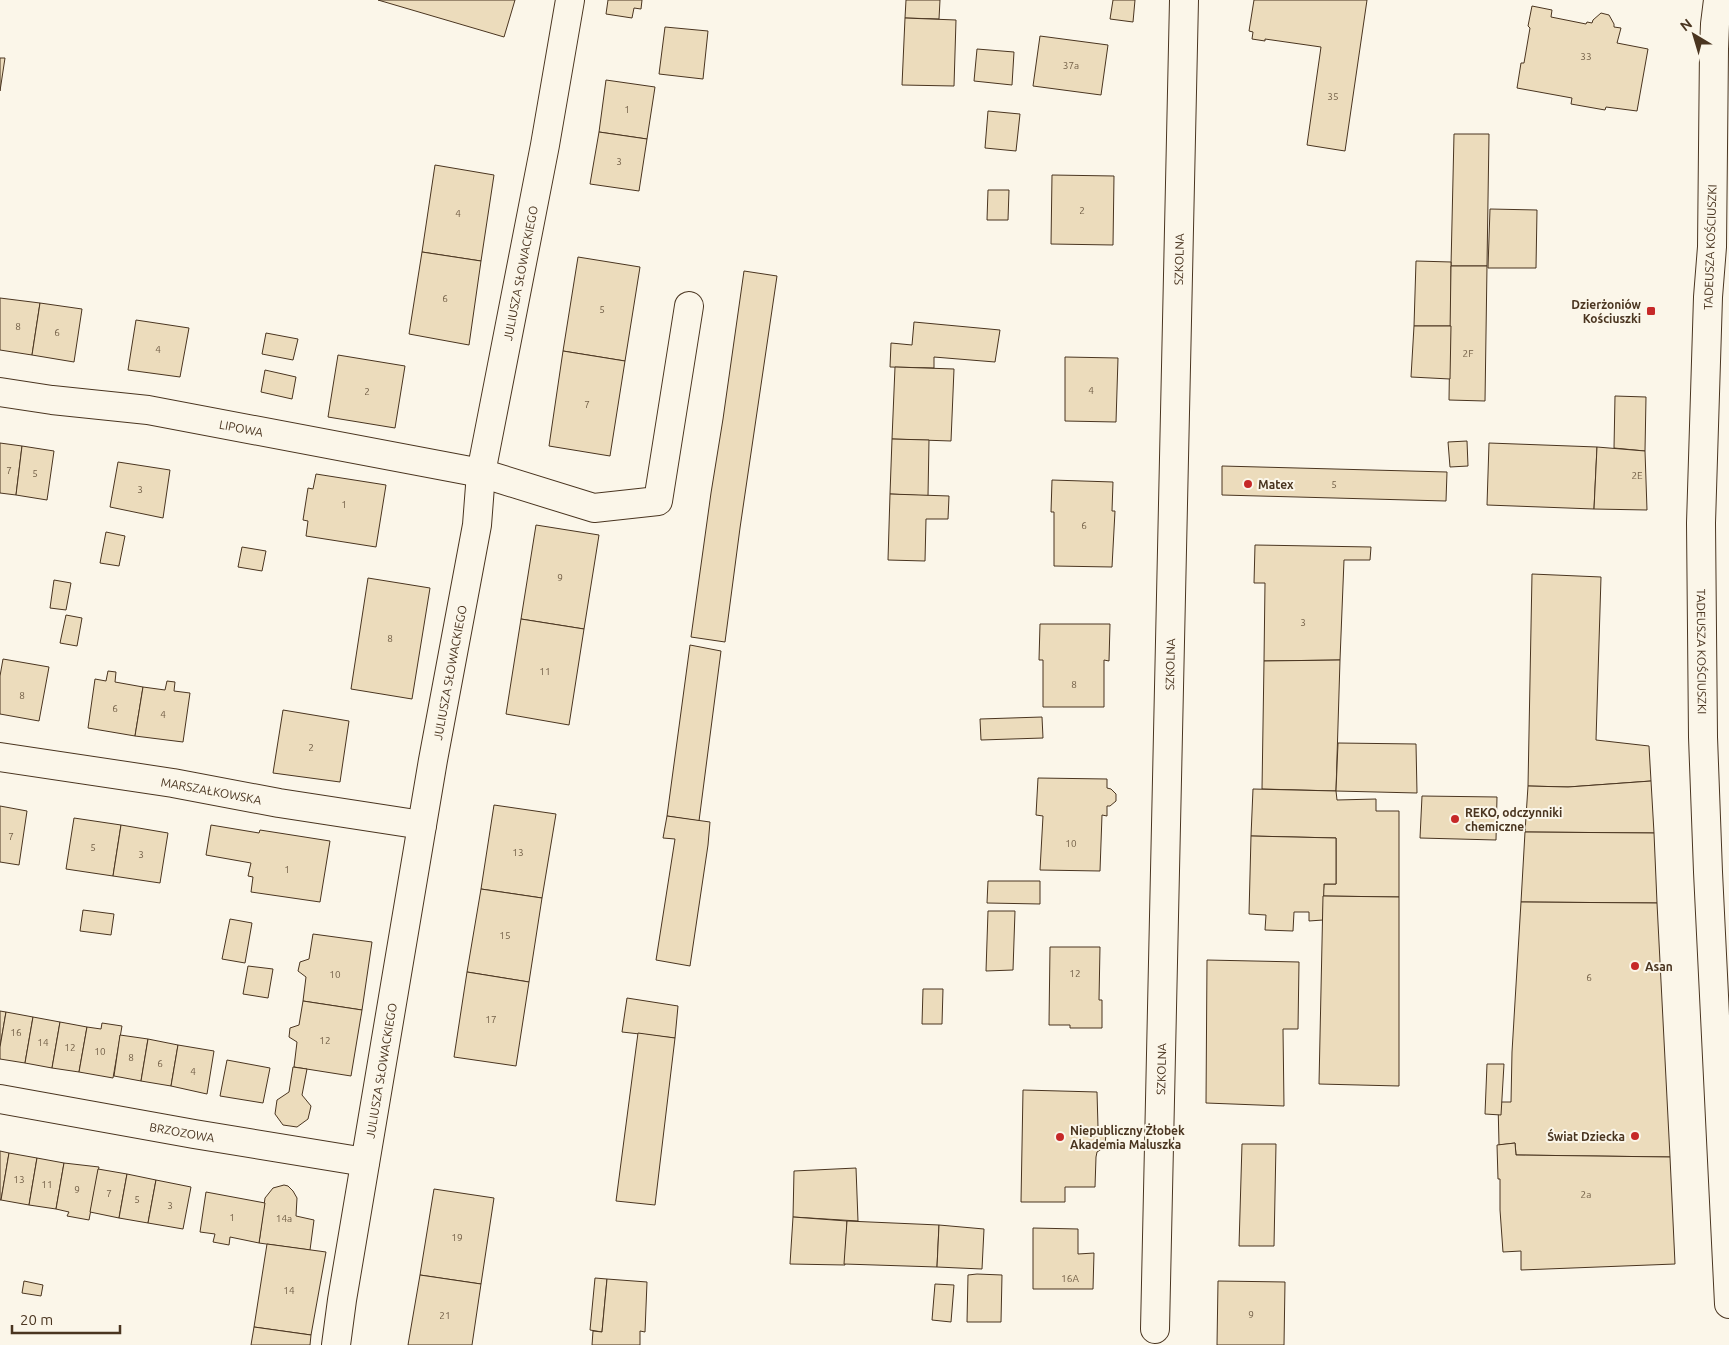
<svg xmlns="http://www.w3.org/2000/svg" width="1729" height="1345" font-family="Ubuntu,sans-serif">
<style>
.building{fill:#ecdcbc;stroke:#4a3520}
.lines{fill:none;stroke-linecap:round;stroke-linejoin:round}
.minor-casing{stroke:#4a3520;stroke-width:30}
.tertiary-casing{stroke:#4a3520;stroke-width:30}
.minor{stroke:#fbf6e9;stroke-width:28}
.tertiary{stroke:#fbf6e9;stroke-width:28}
.poi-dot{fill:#c62828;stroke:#fbf6e9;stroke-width:2}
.labels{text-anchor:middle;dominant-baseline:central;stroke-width:4;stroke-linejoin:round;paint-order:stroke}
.number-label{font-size:10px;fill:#725f47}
.street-label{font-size:12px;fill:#4a3520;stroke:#fbf6e9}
.poi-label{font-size:12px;font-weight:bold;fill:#4a3520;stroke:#fbf6e9;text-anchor:start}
</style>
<rect width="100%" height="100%" fill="#fbf6e9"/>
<g class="building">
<polygon points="378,0 515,0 504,37"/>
<polygon points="608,0 642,0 641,9 634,8 632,18 606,14"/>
<polygon points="906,0 940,0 939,19 905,18"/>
<polygon points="1113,0 1135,0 1133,22 1110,19"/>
<polygon points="1254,0 1367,0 1345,151 1307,145 1321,47 1265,39 1265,41 1252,39 1253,32 1249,31"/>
<polygon points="1532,6 1552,10 1551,17 1586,24 1587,22 1592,23 1593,20 1601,13 1609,15 1614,24 1614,27 1621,28 1617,43 1648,49 1637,111 1606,107 1605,110 1571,104 1572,98 1517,88 1521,63 1524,63 1530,28 1528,26"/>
<polygon points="905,18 956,20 954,86 902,85"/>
<polygon points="665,27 708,31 703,79 659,74"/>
<polygon points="1040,36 1108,45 1101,95 1033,86"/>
<polygon points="977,49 1014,52 1012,85 974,81"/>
<polygon points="0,58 5,58 0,91"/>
<polygon points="606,80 655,87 647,139 599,132"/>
<polygon points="988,111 1020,114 1016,151 985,148"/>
<polygon points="599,132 647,139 639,191 590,184"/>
<polygon points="1454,134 1489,134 1487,266 1451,266"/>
<polygon points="435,165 494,175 481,261 422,252"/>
<polygon points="1052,175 1114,176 1113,245 1051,244"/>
<polygon points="988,190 1009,190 1008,220 987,220"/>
<polygon points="1490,209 1537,210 1536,268 1488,268"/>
<polygon points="422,252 481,261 469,345 409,334"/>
<polygon points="578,257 640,267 625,361 563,351"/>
<polygon points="1416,261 1451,262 1451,326 1414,326"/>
<polygon points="1451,266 1487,266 1485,401 1449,400"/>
<polygon points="744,271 777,276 740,528 725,642 691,637 711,493 723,419"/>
<polygon points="0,298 40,303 32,355 0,350"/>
<polygon points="40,303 82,309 74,362 32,355"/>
<polygon points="136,320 189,328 180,377 128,370"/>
<polygon points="914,322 1000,330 995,362 934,357 934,368 890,367 891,343 912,345"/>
<polygon points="1414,326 1451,326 1450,379 1411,377"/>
<polygon points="266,333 298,339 293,360 262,354"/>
<polygon points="563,351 625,361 610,456 549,446"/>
<polygon points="338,355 405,366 395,428 328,417"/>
<polygon points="1065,357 1118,358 1116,422 1065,421"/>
<polygon points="895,367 954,369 951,441 892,439"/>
<polygon points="265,370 296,377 292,399 261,392"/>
<polygon points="1615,396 1646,397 1645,451 1614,448"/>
<polygon points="892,439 929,440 928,496 890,494"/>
<polygon points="1467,441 1468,466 1450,467 1448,442"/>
<polygon points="0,443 22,446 16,495 0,493"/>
<polygon points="1489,443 1597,447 1594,509 1487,505"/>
<polygon points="22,446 54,451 47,500 16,495"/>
<polygon points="1597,447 1645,451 1647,510 1594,509"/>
<polygon points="118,462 170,470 163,518 110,507"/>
<polygon points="1222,466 1447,472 1446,501 1222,495"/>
<polygon points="316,474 386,485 376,547 306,536 308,521 303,520 308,488 313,489"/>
<polygon points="1052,480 1113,482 1112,511 1115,511 1112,567 1054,566 1054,512 1051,512"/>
<polygon points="890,494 949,496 948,519 926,519 925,561 888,560"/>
<polygon points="536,525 599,535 584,629 521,619"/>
<polygon points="106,532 125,536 119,566 100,563"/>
<polygon points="1255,545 1371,547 1370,560 1344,560 1340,660 1264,661 1265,583 1254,583"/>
<polygon points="242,547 266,551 262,571 238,567"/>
<polygon points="1532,574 1601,577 1596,740 1649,746 1651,781 1568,787 1528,786"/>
<polygon points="368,578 430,588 412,699 351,689"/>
<polygon points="54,580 71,583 66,610 50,608"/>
<polygon points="66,615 82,618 77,646 60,643"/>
<polygon points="521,619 584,629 569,725 506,714"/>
<polygon points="1040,624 1110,624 1109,661 1104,660 1104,707 1043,707 1043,660 1039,660"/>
<polygon points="690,645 721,651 699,821 667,816"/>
<polygon points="3,659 49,667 39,721 0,714 0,676"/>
<polygon points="1340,660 1336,791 1262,789 1264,661"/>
<polygon points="108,671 116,672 115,682 143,687 135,736 88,728 95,679 106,681"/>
<polygon points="167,681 175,682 174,691 190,693 183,742 135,736 143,687 165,690"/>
<polygon points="283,710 349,721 340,782 273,773"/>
<polygon points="1042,717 1043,738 981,740 980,719"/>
<polygon points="1338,743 1416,744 1417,793 1336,791"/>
<polygon points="1038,778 1107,779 1107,788 1111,789 1116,794 1116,801 1110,806 1107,806 1107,816 1102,815 1100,871 1040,870 1043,816 1036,815"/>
<polygon points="1651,781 1654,833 1525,832 1528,786 1568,787"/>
<polygon points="1253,789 1336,791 1337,800 1376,799 1376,811 1399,811 1399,897 1323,896 1324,884 1336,884 1336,838 1251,836"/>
<polygon points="1422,796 1497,797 1496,840 1420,838"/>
<polygon points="494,805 556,814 542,898 481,889"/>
<polygon points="0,806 27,811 19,865 0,862"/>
<polygon points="667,816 710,822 708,845 690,966 656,960 675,839 663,838"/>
<polygon points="74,818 121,825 113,876 66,869"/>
<polygon points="121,825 168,833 160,883 113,876"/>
<polygon points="211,825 259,833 260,830 330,841 320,902 251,892 253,877 248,876 251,863 206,855"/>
<polygon points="1525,832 1654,833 1657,903 1521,902"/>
<polygon points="1251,836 1336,838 1336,884 1324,884 1323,920 1309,921 1309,912 1294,912 1293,931 1265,930 1266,915 1249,914"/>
<polygon points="988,881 1040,881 1040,904 987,903"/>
<polygon points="481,889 542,898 529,982 467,972"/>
<polygon points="1323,896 1399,897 1399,1086 1319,1084"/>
<polygon points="1521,902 1657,903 1670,1157 1516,1155 1515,1143 1499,1145 1498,1102 1511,1102 1512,1052"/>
<polygon points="83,910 114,914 111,935 80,931"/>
<polygon points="988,911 1015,911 1013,970 986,971"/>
<polygon points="230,919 252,923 245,963 222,959"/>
<polygon points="313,934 372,942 362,1010 303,1001 306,977 298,971 300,962 309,959"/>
<polygon points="1050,947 1100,947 1099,1000 1102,1000 1102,1028 1070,1028 1070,1025 1049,1025"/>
<polygon points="1207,960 1299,962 1298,1029 1283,1029 1284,1106 1206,1103"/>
<polygon points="248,966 273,969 268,998 243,994"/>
<polygon points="467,972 529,982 516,1066 454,1057"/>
<polygon points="923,989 943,989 942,1024 922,1024"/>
<polygon points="627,998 678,1006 675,1038 622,1032"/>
<polygon points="303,1001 362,1010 351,1076 294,1067 297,1042 289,1037 290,1028 299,1025"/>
<polygon points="0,1011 6,1012 0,1047"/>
<polygon points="6,1012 33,1017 25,1063 0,1059 0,1047"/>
<polygon points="33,1017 60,1022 52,1068 25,1063"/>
<polygon points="60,1022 87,1027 79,1072 52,1068"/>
<polygon points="102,1023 122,1026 113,1078 79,1072 87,1027 101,1029"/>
<polygon points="638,1033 675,1038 655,1205 616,1201"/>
<polygon points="120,1035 148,1039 141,1081 114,1076"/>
<polygon points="148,1039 178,1045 171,1086 141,1081"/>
<polygon points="178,1045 214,1051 207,1094 171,1086"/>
<polygon points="227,1060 270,1068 263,1103 220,1096"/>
<polygon points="1487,1064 1504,1064 1501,1115 1485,1114"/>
<polygon points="293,1067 307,1069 302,1095 311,1106 308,1119 297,1127 283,1125 275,1114 277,1100 289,1092"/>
<polygon points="1023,1090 1097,1092 1098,1127 1106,1132 1105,1147 1097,1152 1096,1157 1095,1187 1065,1187 1065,1202 1021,1202"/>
<polygon points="1515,1143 1516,1155 1670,1157 1675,1264 1521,1270 1521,1251 1503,1252 1500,1210 1500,1179 1498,1179 1497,1145"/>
<polygon points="1242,1144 1276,1144 1274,1246 1239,1246"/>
<polygon points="0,1151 9,1153 1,1200 0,1200"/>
<polygon points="9,1153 37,1158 29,1205 1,1200"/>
<polygon points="37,1158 64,1163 56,1209 29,1205"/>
<polygon points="64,1163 99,1167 89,1220 67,1216 69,1212 56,1209"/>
<polygon points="856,1168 858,1221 793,1217 794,1171"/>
<polygon points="98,1169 127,1174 119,1218 90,1212"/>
<polygon points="127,1174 156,1180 148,1223 119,1218"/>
<polygon points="156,1180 191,1187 183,1229 148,1223"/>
<polygon points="284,1185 288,1186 293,1191 297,1198 296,1216 314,1220 310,1250 259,1243 265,1198 273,1188"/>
<polygon points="434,1189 494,1198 481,1284 420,1275"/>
<polygon points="206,1192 265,1203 259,1243 230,1237 229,1245 213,1242 215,1234 200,1232"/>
<polygon points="793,1217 847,1221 845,1265 790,1264"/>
<polygon points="847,1221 939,1225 937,1267 844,1264"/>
<polygon points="939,1225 984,1229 982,1269 937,1267"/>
<polygon points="1033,1228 1078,1229 1078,1254 1094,1253 1093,1289 1033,1289"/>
<polygon points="267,1244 326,1252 311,1335 254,1327"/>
<polygon points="977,1274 1002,1275 1001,1322 967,1322 968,1275"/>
<polygon points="420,1275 481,1284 472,1345 408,1345"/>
<polygon points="595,1278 607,1279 602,1332 590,1330"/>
<polygon points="607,1279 647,1282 645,1332 640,1331 640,1345 592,1345 593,1331 602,1332"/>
<polygon points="24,1281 43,1285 41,1296 22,1293"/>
<polygon points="1218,1281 1285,1282 1284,1345 1217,1345"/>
<polygon points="935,1284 954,1285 951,1322 932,1320"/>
<polygon points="254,1327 311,1335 310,1345 251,1345"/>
</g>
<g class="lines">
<defs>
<g id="minor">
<path id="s1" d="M0,392L52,400L148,410L481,473L594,508L658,501L689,306"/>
<path id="s2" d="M0,757L173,783L279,803L422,825"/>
<path id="s3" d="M0,1099L194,1134L365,1162"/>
<path id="s4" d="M1155,1329L1184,0"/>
<path id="s5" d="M336,1345L342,1300L433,760L477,525L481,473L545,145L570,0"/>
</g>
<g id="tertiary">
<path id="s6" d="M1718,0L1715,24L1714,49L1712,247L1708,297L1701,523L1703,737L1708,872L1729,1304"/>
</g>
</defs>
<use href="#minor" class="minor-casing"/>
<use href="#tertiary" class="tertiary-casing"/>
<use href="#minor" class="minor"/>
<use href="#tertiary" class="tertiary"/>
</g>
<g class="poi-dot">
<rect x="1646" y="306" width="10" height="10" rx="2.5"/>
<circle cx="1248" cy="484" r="5"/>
<circle cx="1455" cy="819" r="5"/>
<circle cx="1635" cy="966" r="5"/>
<circle cx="1635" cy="1136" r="5"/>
<circle cx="1060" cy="1137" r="5"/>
</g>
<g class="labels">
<g class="number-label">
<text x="1586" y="56">33</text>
<text x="1071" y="65">37a</text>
<text x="1333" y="96">35</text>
<text x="627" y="109">1</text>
<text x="619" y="161">3</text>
<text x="1082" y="210">2</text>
<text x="458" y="213">4</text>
<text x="445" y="298">6</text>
<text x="602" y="309">5</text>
<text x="18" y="326">8</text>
<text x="57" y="332">6</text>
<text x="158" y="349">4</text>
<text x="1468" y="353">2F</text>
<text x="1091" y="390">4</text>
<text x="367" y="391">2</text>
<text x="587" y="404">7</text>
<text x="9" y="470">7</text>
<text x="35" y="473">5</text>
<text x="1637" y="475">2E</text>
<text x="1334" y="484">5</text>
<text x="140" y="489">3</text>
<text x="344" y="504">1</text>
<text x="1084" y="525">6</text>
<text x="560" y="577">9</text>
<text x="1303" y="622">3</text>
<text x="390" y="638">8</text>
<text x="545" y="671">11</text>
<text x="1074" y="684">8</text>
<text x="22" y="695">8</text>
<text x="115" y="708">6</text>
<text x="163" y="714">4</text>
<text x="311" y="747">2</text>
<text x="11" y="836">7</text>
<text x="1071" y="843">10</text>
<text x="93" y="847">5</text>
<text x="518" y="852">13</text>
<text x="141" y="854">3</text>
<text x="287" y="869">1</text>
<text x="505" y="935">15</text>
<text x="1075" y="973">12</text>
<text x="335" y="974">10</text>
<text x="1589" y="977">6</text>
<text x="491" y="1019">17</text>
<text x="16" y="1032">16</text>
<text x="325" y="1040">12</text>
<text x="43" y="1042">14</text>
<text x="70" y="1047">12</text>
<text x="100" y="1051">10</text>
<text x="131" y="1057">8</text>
<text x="160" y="1063">6</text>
<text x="193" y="1071">4</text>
<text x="19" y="1179">13</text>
<text x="47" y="1184">11</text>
<text x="77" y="1189">9</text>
<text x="109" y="1193">7</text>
<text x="1586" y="1194">2a</text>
<text x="137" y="1199">5</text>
<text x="170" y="1205">3</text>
<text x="232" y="1217">1</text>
<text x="284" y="1218">14a</text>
<text x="457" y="1237">19</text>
<text x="1070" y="1278">16A</text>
<text x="289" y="1290">14</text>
<text x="1251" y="1314">9</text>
<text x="445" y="1315">21</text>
</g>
<g class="street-label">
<text transform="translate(1710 247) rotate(-88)">TADEUSZA KOŚCIUSZKI</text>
<text stroke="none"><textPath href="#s4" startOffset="1070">SZKOLNA</textPath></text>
<text stroke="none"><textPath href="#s5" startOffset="1088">JULIUSZA SŁOWACKIEGO</textPath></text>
<text stroke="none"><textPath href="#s1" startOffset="244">LIPOWA</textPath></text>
<text stroke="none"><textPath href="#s6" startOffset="652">TADEUSZA KOŚCIUSZKI</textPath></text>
<text stroke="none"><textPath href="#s4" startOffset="665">SZKOLNA</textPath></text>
<text stroke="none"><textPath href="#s5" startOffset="682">JULIUSZA SŁOWACKIEGO</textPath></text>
<text stroke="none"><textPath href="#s2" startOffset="214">MARSZAŁKOWSKA</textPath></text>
<text stroke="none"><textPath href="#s4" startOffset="260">SZKOLNA</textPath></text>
<text stroke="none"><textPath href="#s5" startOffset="278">JULIUSZA SŁOWACKIEGO</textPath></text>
<text stroke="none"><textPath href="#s3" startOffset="185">BRZOZOWA</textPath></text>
</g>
<g class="poi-label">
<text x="1641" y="304" text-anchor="end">Dzierżoniów<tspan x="1641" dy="14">Kościuszki</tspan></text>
<text x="1258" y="484">Matex</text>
<text x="1465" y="812">REKO, odczynniki<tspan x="1465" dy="14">chemiczne</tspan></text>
<text x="1645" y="966">Asan</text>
<text x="1070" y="1130">Niepubliczny Żłobek<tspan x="1070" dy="14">Akademia Maluszka</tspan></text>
<text x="1625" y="1136" text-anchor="end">Świat Dziecka</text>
</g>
</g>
<g transform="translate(1694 35) rotate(322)" stroke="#fbf6e9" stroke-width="4" paint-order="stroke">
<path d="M0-4L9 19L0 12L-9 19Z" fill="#4a3520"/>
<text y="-8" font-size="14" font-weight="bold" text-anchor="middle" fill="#4a3520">N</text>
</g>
<path d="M12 1325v8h108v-8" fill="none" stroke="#4a3520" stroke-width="2.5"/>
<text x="20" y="1325" font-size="15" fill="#4a3520" stroke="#fbf6e9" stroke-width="4" paint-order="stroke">20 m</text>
</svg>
